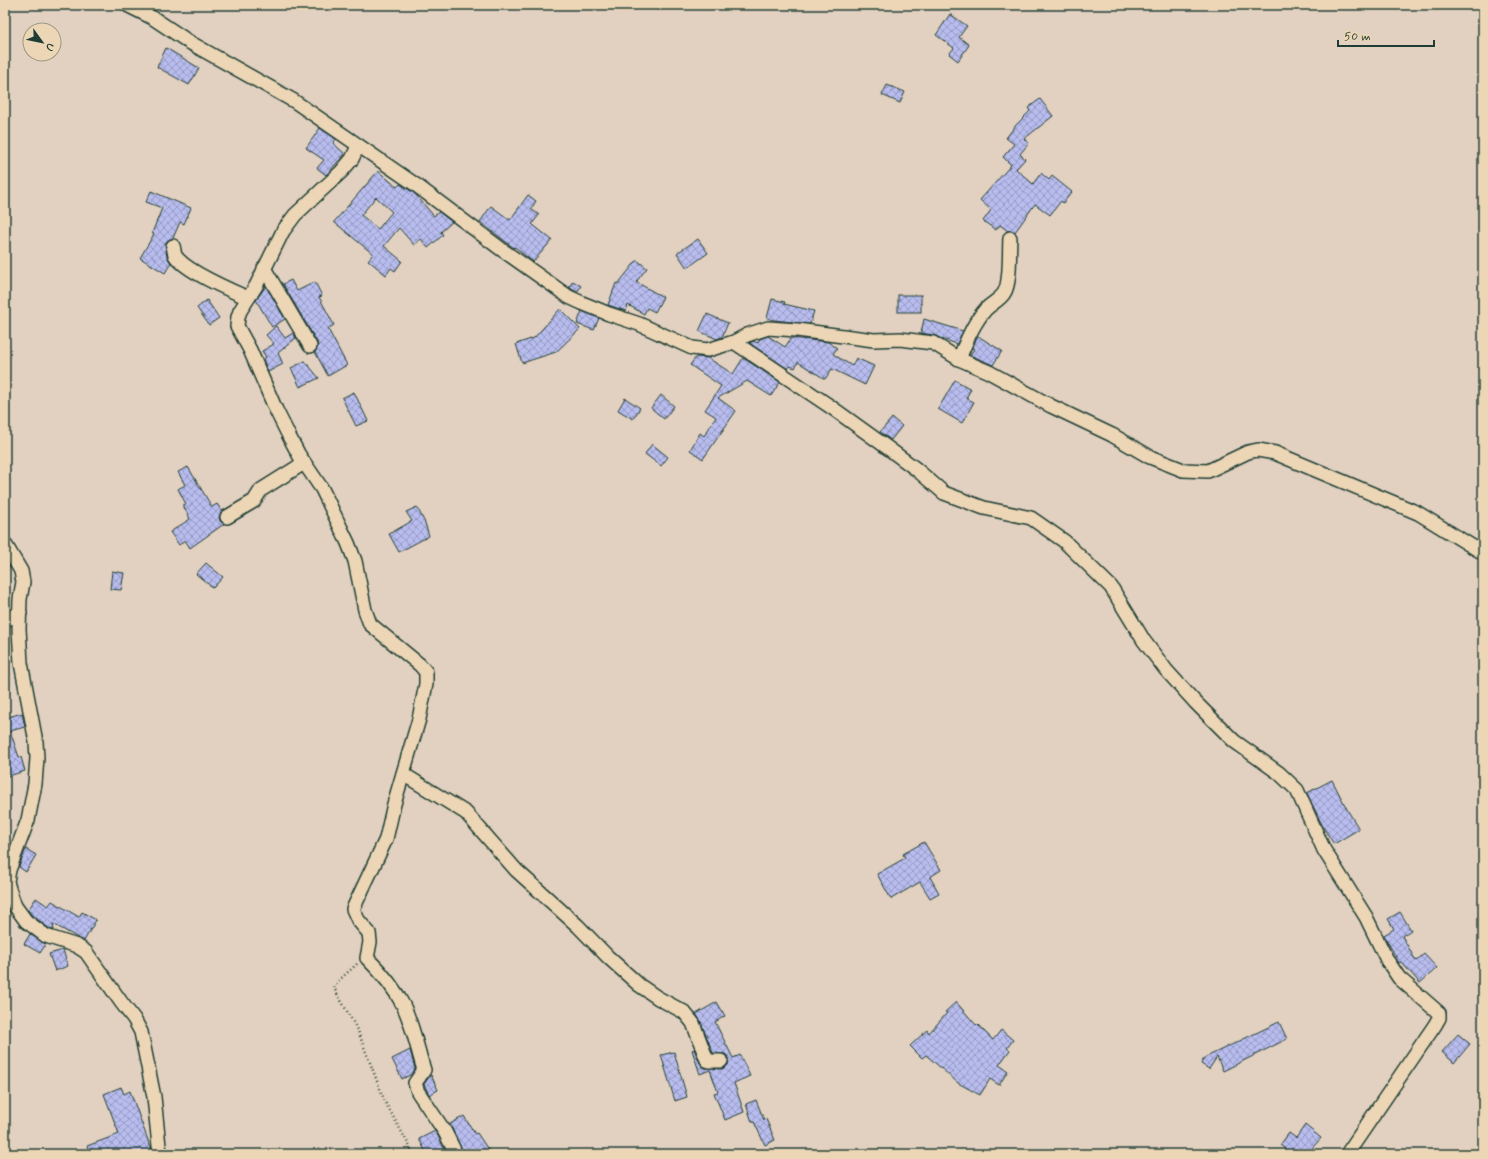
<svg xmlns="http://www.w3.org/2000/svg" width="1488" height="1159" font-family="Mynerve,sans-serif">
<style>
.building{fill:url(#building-cross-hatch);stroke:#1f3d34;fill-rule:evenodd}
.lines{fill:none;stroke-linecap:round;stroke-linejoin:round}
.minor-casing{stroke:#1f3d34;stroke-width:16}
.path{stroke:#1f3d34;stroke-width:2.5;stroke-dasharray:1 3;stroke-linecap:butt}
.minor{stroke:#ecd6b5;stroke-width:13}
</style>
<defs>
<pattern id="building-cross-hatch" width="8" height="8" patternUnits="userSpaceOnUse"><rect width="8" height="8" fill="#b8bcee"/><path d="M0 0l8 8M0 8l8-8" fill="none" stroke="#959ac2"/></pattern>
</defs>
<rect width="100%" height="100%" fill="#e2d1c0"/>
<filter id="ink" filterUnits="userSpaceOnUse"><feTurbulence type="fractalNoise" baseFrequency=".025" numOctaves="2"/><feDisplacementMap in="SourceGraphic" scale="8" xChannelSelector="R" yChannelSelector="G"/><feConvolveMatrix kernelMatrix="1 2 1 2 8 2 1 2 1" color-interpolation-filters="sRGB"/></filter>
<g filter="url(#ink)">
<g class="building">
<polygon points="950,14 967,26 959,37 969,45 958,61 949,54 954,48 936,35"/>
<polygon points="166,48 199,68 189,85 157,67"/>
<polygon points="887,85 905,92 900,103 882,95"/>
<polygon points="1040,99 1053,116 1024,139 1029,143 1020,154 1025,159 1016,169 1033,184 1041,173 1049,180 1052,176 1072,192 1063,203 1061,201 1050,215 1035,204 1015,232 1008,231 1000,225 996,230 983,221 991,210 980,200 1011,165 1003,157 1014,144 1006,138 1016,125 1030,111 1028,108"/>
<polygon points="320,128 336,139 333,143 345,154 326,175 317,168 324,160 306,148"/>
<path d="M378,171L397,187L400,184L414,193L434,216L439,212L452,222L441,232L443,235L428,248L421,239L414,245L399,228L384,246L402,261L395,271L391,268L386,275L368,260L373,254L334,222ZM376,197L392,212L378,229L361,215Z"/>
<polygon points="151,191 191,208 184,224 180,222 173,238 167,241 165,244 167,257 171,263 165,273 140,258 154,234 152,233 162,208 146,202"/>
<polygon points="528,195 536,201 531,209 539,215 532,224 552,240 533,262 515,247 514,248 480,222 491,206 510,220"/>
<polygon points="698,239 708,253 687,268 677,253"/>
<polygon points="637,260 647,268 636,282 663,297 655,312 647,308 644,314 628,305 626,311 608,305 616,283 618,284"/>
<polygon points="291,280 297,291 315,282 322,296 319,297 334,325 328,329 347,365 328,376 315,352 318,346 317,342 283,284"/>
<polygon points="573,281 581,286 577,292 569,287"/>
<polygon points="266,286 285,319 272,327 256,300"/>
<rect x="898" y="295" width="23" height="17"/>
<polygon points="772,299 785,302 784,304 814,311 810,324 774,320 767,318"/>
<polygon points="207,300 219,318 209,325 197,308"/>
<polygon points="560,309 580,329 556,352 522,363 516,344 534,338"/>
<polygon points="582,311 599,318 594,330 577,324"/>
<polygon points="707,314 728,323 722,337 717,339 699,331"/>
<polygon points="924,319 963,331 957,344 942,339 934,335 921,333"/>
<polygon points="276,326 285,338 293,333 296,338 278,353 283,364 268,372 263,359 266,357 262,351 274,344 266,335"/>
<polygon points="768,336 785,347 791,338 828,342 837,348 833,354 852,366 856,358 874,366 865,385 832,369 825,379 798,362 795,368 790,366 788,369 749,343 754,341 757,343 760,339"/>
<polygon points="978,336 1002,351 993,365 970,355 974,349 972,348"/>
<polygon points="696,357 708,358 733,374 743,358 780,382 771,396 747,381 718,398 736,411 703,459 690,450 700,433 704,436 716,417 705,410 721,386 690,365"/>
<polygon points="305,361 319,378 300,387 291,368"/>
<polygon points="955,380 971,389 966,398 974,402 962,423 938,409"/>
<polygon points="354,392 368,421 356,426 342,398"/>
<polygon points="661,395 674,406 664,419 651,408"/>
<polygon points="625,398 640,408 633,419 618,410"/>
<polygon points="892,418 902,426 891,440 880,432"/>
<polygon points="652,444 668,457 661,466 645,454"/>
<polygon points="188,467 212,507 217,504 222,511 219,517 220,521 224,524 190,548 185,540 179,545 170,532 190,519 183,505 186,504 178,489 185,485 178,472"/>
<polygon points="417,507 425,523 429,536 399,552 389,534 412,521 406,512"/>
<polygon points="206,563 223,577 213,588 196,574"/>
<polygon points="112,571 124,573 121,590 110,589"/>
<polygon points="22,713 25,727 10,731 19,757 21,757 25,771 5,777 5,718"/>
<polygon points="1332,780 1348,811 1359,829 1334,844 1323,827 1307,793"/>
<polygon points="924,842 941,870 930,877 939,893 930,898 920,882 891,899 877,874 905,858 903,854"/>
<polygon points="26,849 36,855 26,872 19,867"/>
<polygon points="36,898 48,906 52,901 79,917 82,912 96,920 84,941 53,924 54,930 50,929 32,915 28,910"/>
<polygon points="1400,912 1411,930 1402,936 1416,961 1424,954 1437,968 1420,983 1401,962 1399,963 1384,935 1394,929 1388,919"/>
<polygon points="30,934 46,944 40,953 24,944"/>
<polygon points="63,950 68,966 55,971 49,954"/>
<polygon points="717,1002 725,1016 715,1022 733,1058 740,1055 750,1076 734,1083 744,1112 725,1120 714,1093 718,1092 710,1070 700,1074 692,1050 694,1049 700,1063 704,1068 721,1069 725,1068 728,1065 728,1057 725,1054 713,1053 700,1020 696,1014"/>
<polygon points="956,1002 976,1025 977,1024 993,1040 1001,1030 1013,1040 1007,1048 1010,1050 999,1065 1008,1071 999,1085 990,1079 980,1095 958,1083 926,1055 922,1058 910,1046 927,1030 929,1033 947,1013 945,1012"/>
<polygon points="1279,1022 1287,1039 1223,1071 1217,1057 1209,1069 1201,1064 1204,1058"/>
<polygon points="1458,1034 1470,1044 1454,1063 1442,1052"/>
<polygon points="410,1050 415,1069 412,1074 402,1079 392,1059"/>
<polygon points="674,1052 687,1097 675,1101 661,1055"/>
<polygon points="431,1075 438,1090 429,1095 424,1084"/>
<polygon points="121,1087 124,1094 130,1091 153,1154 90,1154 87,1146 119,1134 104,1094"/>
<polygon points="756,1100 764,1120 766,1119 775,1140 765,1145 754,1122 752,1122 746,1104"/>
<polygon points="464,1116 475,1134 477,1133 491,1154 464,1154 450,1124"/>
<polygon points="1305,1125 1321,1138 1307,1154 1292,1154 1280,1145 1289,1133 1296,1138"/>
<polygon points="435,1131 438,1136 447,1154 427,1154 419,1139"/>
</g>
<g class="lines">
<defs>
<g id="minor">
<polyline points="127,5 153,18 189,42 294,101 416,185 501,249 569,297 582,303 609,314 639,324 692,348 708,350 734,342 747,335 768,328 797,330 874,340 900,339 933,343 959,359 989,372 1051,406 1112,435 1150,457 1183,470 1208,471 1248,452 1258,450 1275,453 1418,513 1483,553"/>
<path d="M358,146L352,159L341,172L295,215L283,231L256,286L240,311L238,317L237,326L250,350L276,410L290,438L299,455L322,489L348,543L355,561L365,610L370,624L420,665L426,672V684L419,719L394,804L386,839L353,909L358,920L369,933L370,942L367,958C381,972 394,987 403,1005C413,1025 417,1048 424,1070L415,1083L418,1092L445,1132L456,1154"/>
<path d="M173,246C174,248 174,253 175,255C183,270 232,291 248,298"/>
<polyline points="264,268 310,346"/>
<polyline points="734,342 831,407 881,443 916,469 944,493 984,508 1031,518 1064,541 1111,587 1144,641 1166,670 1195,702 1234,741 1279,773 1297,790 1324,850 1366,917 1387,960 1399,978 1439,1013 1439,1018 1435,1025 1347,1154"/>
<path d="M959,359C966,342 973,324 985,310C990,304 1000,300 1004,293C1011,283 1009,251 1010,238"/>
<polyline points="227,517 254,501 261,490 304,463"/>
<polyline points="5,544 21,571 23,582 20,599 19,629 21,663 36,742 37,758 35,784 28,820 9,870 7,881 9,889 15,906 26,921 46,936 77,946 86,952 121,1002 134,1019 141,1032 154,1097 159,1146 161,1154"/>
<polyline points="5,620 20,613"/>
<polyline points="403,774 466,813 516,870 578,926 608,957 639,985 658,998 684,1012 693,1023 707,1060 710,1061 721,1061"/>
</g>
</defs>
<use href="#minor" class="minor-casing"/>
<polyline class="path" points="357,964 339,980 334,988 358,1031 385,1102 414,1154"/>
<use href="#minor" class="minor"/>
</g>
</g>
<rect width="1488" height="1159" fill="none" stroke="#ecd6b5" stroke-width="20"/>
<rect x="10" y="10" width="1468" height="1139" fill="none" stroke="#1f3d34" stroke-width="1.5" filter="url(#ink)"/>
<g transform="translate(42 42) rotate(123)"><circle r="19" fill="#ecd6b5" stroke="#9a9981"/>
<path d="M0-3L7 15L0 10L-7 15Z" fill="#1f3d34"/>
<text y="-6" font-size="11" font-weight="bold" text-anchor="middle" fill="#1f3d34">U</text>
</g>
<path d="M1338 40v6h96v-6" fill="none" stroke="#1f3d34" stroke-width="2"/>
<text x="1344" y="40" font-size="12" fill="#1f3d34" stroke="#ecd6b5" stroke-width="3" paint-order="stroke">50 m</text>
</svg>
